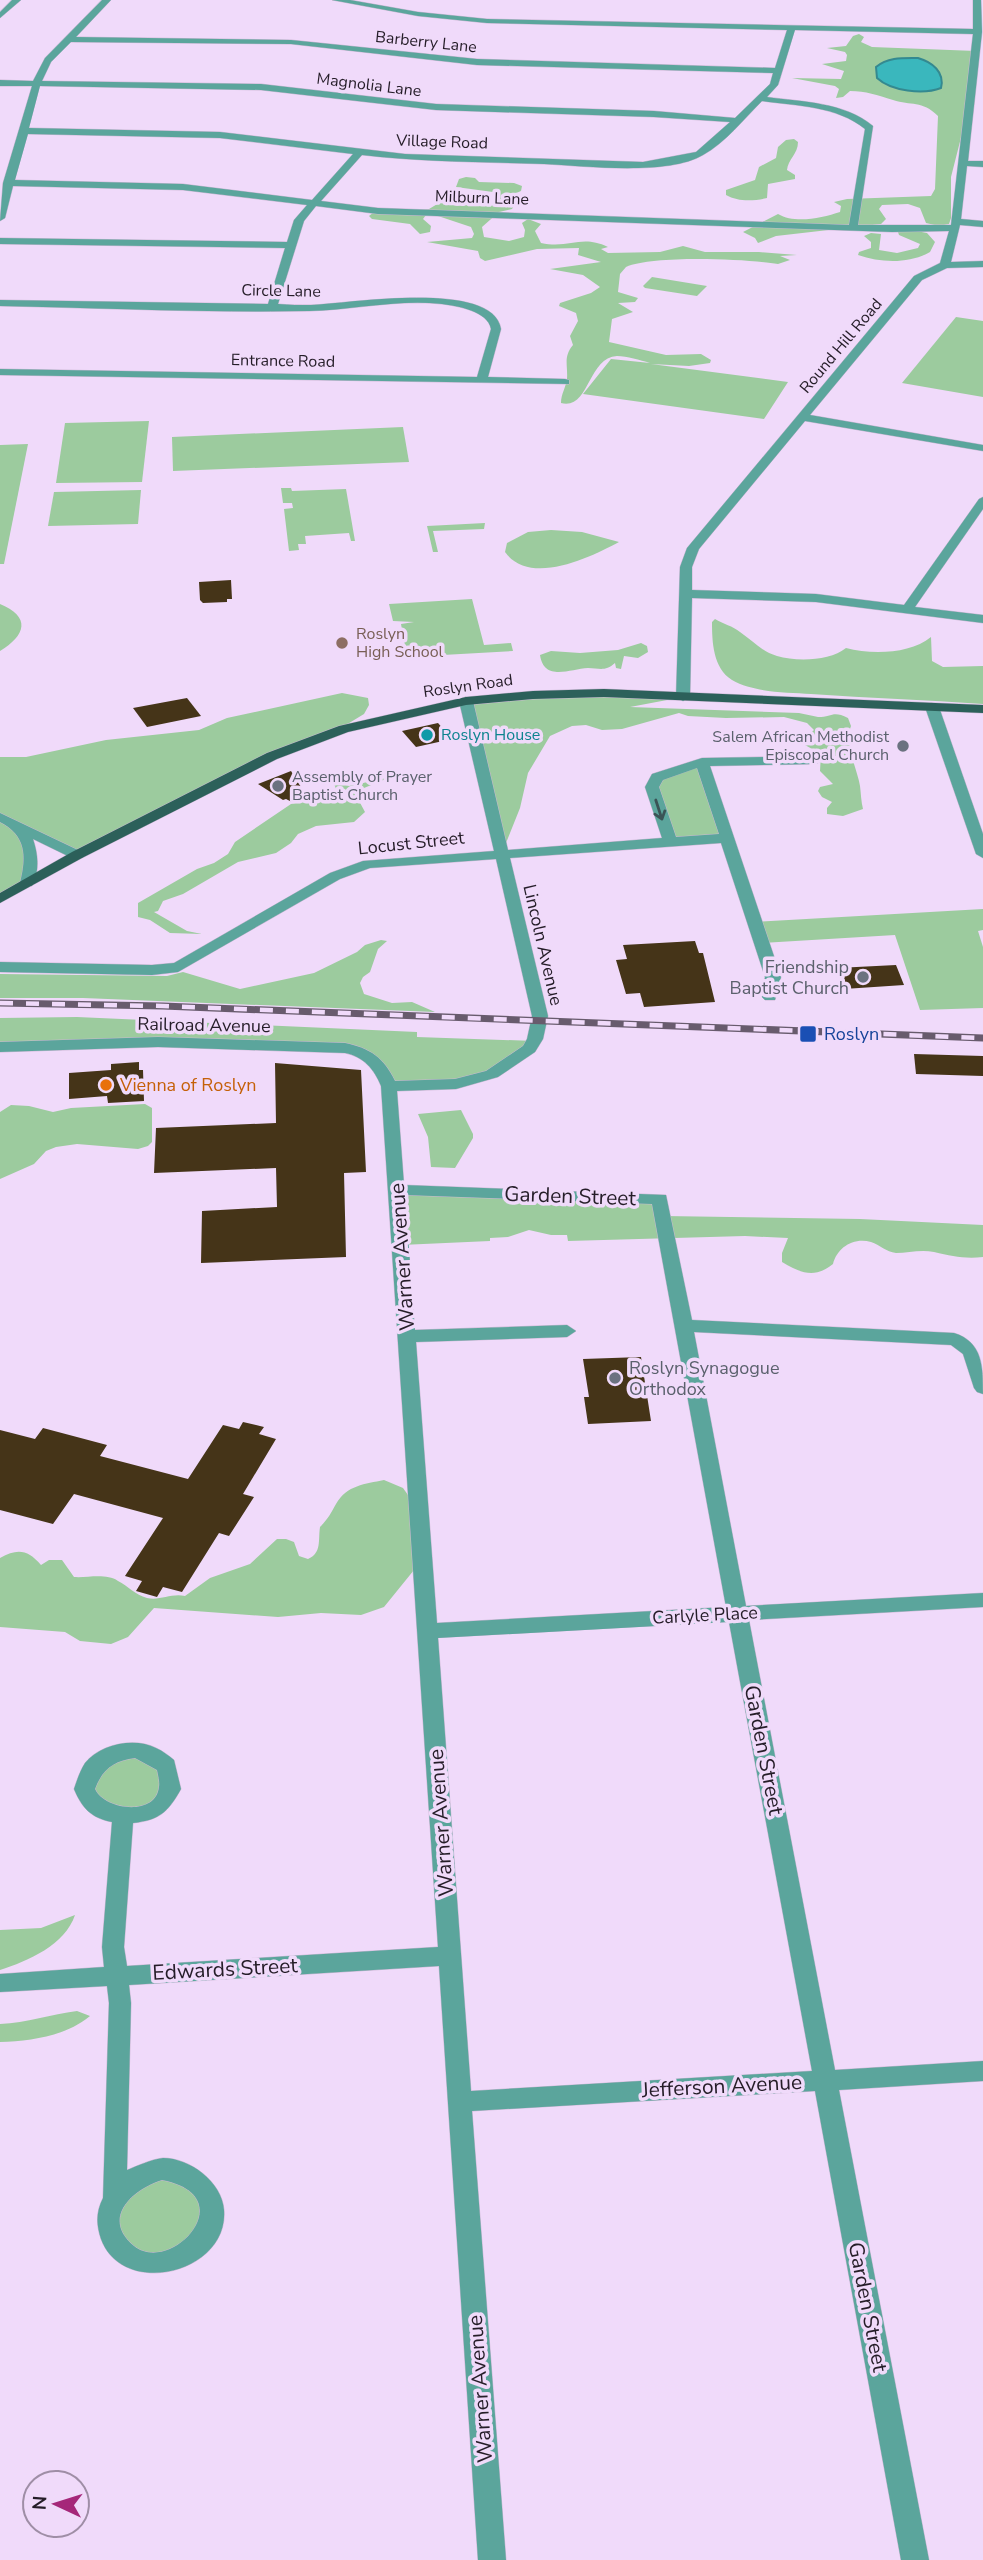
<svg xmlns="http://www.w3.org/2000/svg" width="983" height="2560" font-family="'Nunito Sans',sans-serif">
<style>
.green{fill:#9ccb9e}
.water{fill:#3ab7bd;stroke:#348990;stroke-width:2}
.building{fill:#453418}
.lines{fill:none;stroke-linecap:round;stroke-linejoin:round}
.minor-casing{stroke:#cbb8d4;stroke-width:1}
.major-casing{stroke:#cbb8d4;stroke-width:1}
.minor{fill:#5ba59c;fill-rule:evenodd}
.major{fill:#2c605a;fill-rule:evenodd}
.rail-casing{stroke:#685b6d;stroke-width:7}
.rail{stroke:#f0dafa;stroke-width:4.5;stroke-dasharray:13;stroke-linecap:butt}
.oneway{stroke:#3b5356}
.education-dot{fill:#8d6e63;stroke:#f0dafa;stroke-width:2.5}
.culture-dot{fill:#0f9aa8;stroke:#f0dafa;stroke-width:2.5}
.worship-dot{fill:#6b7280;stroke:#f0dafa;stroke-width:2.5}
.transit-dot{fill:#1a4fb4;stroke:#f0dafa;stroke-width:2.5}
.food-dot{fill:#e8710a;stroke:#f0dafa;stroke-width:2.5}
.labels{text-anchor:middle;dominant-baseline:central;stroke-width:7;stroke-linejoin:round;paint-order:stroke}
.far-street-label{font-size:16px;fill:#251d28;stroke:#f0dafa}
.far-education-label{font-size:16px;fill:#785e54;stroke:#f0dafa;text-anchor:start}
.far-culture-label{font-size:16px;fill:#0d838f;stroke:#f0dafa;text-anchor:start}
.far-worship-label{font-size:16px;fill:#5b616d;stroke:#f0dafa;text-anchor:end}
.street-label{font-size:18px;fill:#251d28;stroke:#f0dafa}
.worship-label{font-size:18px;fill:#5b616d;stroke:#f0dafa;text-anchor:end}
.transit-label{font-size:18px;fill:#164399;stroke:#f0dafa;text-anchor:start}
.food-label{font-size:18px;fill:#c56008;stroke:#f0dafa;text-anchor:start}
.near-street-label{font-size:21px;fill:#251d28;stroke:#f0dafa}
</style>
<rect width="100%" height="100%" fill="#f0dafa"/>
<g class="green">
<path d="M859,34L864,37L861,42L872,47L976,51L968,110L951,177V218L949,224L939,226L926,223L920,208L908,204L882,205L879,209L886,219L881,224L776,236L758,243L755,238L743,232L778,214C795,224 822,218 840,212L841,206L834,202L847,199L931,196L935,189L938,116C922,100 911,106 893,100C877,95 866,91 850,91L843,97L836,98L839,89L835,86L792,78L841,79L844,71L822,64L846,61L847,55L845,52L827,48L846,46L853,36Z"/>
<path d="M794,139L798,142C798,154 788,159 787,170L795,175V179L768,184L767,198C754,201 738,202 726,195V190L755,180L759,167L776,158L778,147L786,140Z"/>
<path d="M466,177L475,178L479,182L514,183L522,186L521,191L514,194L515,204L512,209L499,212L482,227L484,237L509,241L524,237L525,230L522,223L528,219L541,224L535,231L541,243C570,249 581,234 608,247L601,249L608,253L660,252L683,246L705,252H759L797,255L780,256L790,260L778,264C745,259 655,255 626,267L620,274L618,292L638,298L635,302L618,303L633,312L612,319L609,342L666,355L701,354L711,360L710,363L689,366L651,364L788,382L764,419L583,394L611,359L650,363C640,360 627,356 617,356C587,358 590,410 561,403C561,394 566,387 567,379C568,365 563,357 573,345L570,336L578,321L576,313L559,306L560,303L591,293L600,287L583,275L550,269L601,262L578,255L579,248L537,249L485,261L480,258L478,251L427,242L472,238L474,234L471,227L435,215H426L423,219L431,226L430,232L420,234L410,224L372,219L369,216L374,212L429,209L444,200L467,204H494L500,201L499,195L493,192L456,187L459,179Z"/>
<path d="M911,230L927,233L935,242L930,252C909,264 881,263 858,255L859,252L871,248V242L864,236L871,233L881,234L879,250L897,253L918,248L920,244L899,235L898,232Z"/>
<polygon points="652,277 707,286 697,296 645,288 643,286"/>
<polygon points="956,317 983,321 983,397 902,383"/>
<polygon points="149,421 142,482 56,483 65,423"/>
<polygon points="403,427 409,462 173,471 172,437"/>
<polygon points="28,444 4,564 0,564 0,445"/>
<polygon points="281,488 291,488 292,491 346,489 355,541 351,541 349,533 305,536 306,544 298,544 299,550 289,551 284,509 293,508 292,503 283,503"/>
<polygon points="141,490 138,524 48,526 54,492"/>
<polygon points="485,523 484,529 433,531 438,552 433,552 427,526"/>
<path d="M551,530L582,532L619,542C591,557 530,587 505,552L507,543L528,532Z"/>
<polygon points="472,599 484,645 511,643 513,651 407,657 401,624 414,622 393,621 389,604"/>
<path d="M0,604C31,617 26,635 0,651Z"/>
<path d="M715,619C723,624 733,626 740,632C752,640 762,652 777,656C797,662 830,661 846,648C872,655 910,654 931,637L932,661L943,667L983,666V704C926,700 869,698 811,694C786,692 755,693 732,680C713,668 712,642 712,622Z"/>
<path d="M641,643L647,646L648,652L638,658L624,656L621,669L616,668L615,663C605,672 599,668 588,668C570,669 544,682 540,655L551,651L580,653L618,650Z"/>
<polygon points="342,693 368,698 369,705 364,714 336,731 272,756 77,854 22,828 30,875 0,899 0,757 26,757 106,740 199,730 227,718"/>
<path d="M526,695L683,697L630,707L799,713C805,714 812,716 818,717C832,717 833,710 848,718L851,726C844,744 857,768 860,786C861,794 861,801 863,809L843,816L827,814V808L832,802L822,797L818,791L820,787L833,784L820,771L821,754L805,745L807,736L814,730L807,723L784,717L726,718L688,716L679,713L622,729L602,730L586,725L572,726L550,736L528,773L520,808L502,853L466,701Z"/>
<polygon points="702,762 725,838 670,842 653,781"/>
<polygon points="391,777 359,790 358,799 365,812 354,822 316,826 298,834 291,843 276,853 238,862 183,894 163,901 158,911 154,912 187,931 202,934 170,933 150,920 138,917 138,903 197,869 214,863 228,854 235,842 291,804 338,794 333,781 349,786"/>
<polygon points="983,909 983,930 978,931 983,947 983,1008 920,1010 895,935 761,943 754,922"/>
<polygon points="381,940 387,941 378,949 370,972 363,977 360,983 364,994 392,1003 412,1002 435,1012 83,998 0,998 0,974 167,976 183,972 240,989 314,973 357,952 365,945"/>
<polygon points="77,1017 417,1032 417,1037 535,1041 481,1078 389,1086 363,1053 256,1046 0,1047 0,1018"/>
<polygon points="145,1104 152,1108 152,1142 148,1146 138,1149 77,1144 56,1147 46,1151 34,1164 0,1179 0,1112 11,1105 29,1106 53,1112 71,1108"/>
<polygon points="461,1110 473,1134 473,1138 455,1168 431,1167 428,1137 418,1114"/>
<path d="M398,1190L660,1199L664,1216L860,1219L983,1225V1257C964,1259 952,1256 934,1252C921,1249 908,1253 896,1253C886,1252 880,1245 871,1242C853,1237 837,1248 833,1264C815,1279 800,1273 782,1262V1253L788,1238L745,1236L568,1241L567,1235H551L529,1230L508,1237L490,1238V1241L401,1245Z"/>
<path d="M384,1480L403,1488L408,1495L415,1525L414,1570L384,1607L361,1615L321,1613L278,1617L154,1608L128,1637L111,1644L80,1641L65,1632L0,1627V1558C18,1548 28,1550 41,1565L49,1560H62L74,1577C88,1578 106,1573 118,1581C128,1586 135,1595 147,1598C160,1601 171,1593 185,1596L210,1578L250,1564L277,1539H286L294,1542L299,1556L308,1559C322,1553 318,1540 320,1527C328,1519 331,1513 336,1504C347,1485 365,1484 384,1480Z"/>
<polygon points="120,1752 167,1766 159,1805 100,1811 89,1775"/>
<path d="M75,1915C65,1945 28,1961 0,1970V1930L41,1928Z"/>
<path d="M77,2011L90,2016C66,2036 31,2041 0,2042V2024C27,2023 51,2014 77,2011Z"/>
<polygon points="147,2171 209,2197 191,2250 130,2256 109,2208"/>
</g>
<path class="water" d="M918,58C932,62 945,72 941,88C923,95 891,91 877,78L876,67C888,57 903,58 918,58Z"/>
<g class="building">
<polygon points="231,580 232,599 227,599 227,602 203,603 200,600 199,582"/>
<polygon points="187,698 201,716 147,727 133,708"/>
<polygon points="438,723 452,739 416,747 402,731"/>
<polygon points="291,771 306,795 292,802 286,799 283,800 258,784"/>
<polygon points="695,941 699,953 703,953 715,1002 644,1007 640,993 626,994 616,960 627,959 623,945"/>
<polygon points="896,965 904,985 844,989 837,968"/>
<polygon points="914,1054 983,1056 983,1076 916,1074"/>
<polygon points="139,1062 139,1070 143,1070 144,1101 108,1103 107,1096 69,1099 69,1073 111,1070 111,1064"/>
<polygon points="275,1063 361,1070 366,1172 344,1173 346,1257 201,1263 202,1211 277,1207 276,1168 154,1173 156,1128 276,1123"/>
<polygon points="641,1357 651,1421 588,1424 584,1397 589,1397 583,1359"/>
<polygon points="243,1422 264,1427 259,1434 276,1439 243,1494 254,1497 229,1536 219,1533 182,1592 163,1587 157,1597 136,1591 142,1581 125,1576 163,1518 74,1494 53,1524 0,1510 0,1430 35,1439 43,1428 107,1445 100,1456 188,1479 223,1425 239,1429"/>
</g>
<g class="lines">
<defs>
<g id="minor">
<polygon points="12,0 21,0 0,18 0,12"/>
<path d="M102,0H111L76,37L291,40L477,59L775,68L787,30L487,23L418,16L332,0H350L418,12L487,19L973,29V0H981L982,32L968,161H983V167L967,166L961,219L983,221V227L960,225L951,262L983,261V267L947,268L922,280L810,415L983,445V451L805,421L699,549L692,567V590L816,594L904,605L979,499L983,497V509L915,607L983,615V623L816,602L692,598L690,697L683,701L676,697L680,567L687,548L914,276L940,263L949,231L892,232L378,214L316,206L304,221L278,304C289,305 300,305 311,305C347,304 493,279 501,329L488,377L565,379L569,380V384L0,375V369L477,377L491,329C488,311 457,306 442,304C398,299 353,310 309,311C206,313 103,308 0,306V300L268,304L285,248L0,244V238L287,242L294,220L307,205L183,190L13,186L5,218L0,221L3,183L32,86H0V80L33,81L45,58ZM795,30L973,34L951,225H858L873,126C844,102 803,102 767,97L778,85ZM71,42L291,44L477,65L773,73L770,84L735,118L654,111L436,104L261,84L42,81L51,62ZM40,86L261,90L436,110L654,117L730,122L696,152L643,162L405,154L220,132L29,128ZM762,101C797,106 837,106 865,129L849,225L378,208L321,201L362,155C422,162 483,162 544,164C585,166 668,176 703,155C725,143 744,119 762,101ZM28,134L220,138L353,154L312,200L183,184L15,180Z"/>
<path d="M466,697L473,701L508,850L662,838L645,787L652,774L702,758L816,756L823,760L816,764L710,766L781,977L775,1000H765L762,997L765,977L721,843L510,858L548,1016L543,1039L535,1052L498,1077L456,1089L397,1091L404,1185L666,1195L692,1320L954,1333C983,1342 983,1367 983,1394L977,1392L974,1388L963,1354L951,1345L694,1332L746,1606L983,1593V1607L749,1620L835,2070L983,2061V2081L839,2090L929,2560H901L815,2091L472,2111L506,2560H478L439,1966L129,1985L131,2003L127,2170C137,2166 152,2159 163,2158C190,2158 222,2182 224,2210C229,2273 123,2299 101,2239C96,2224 96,2212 103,2198L109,2003L107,1986L0,1992V1974L104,1967L102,1947L112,1822C91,1818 82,1808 74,1789C77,1780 80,1771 85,1763C100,1744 135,1737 156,1748C163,1751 169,1756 174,1760L181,1789C168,1812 160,1820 133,1823L124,1947L127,1966L438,1947L381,1086C374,1069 364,1057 345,1053L158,1047L0,1052V1042L158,1037L345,1043C370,1048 384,1058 395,1081L455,1079L486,1071L523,1046L527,1039L532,1016L496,859L370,868L340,879L178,972L152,975L0,972V962L152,965L174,963L330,873L363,861L494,851L459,701ZM697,768L719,834L676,837L659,787L663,780ZM405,1195L652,1204L726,1607L437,1623L416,1342L567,1337L576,1331L567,1325L415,1330ZM729,1622L812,2071L471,2091L438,1638ZM135,1758L157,1770C158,1775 160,1782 159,1787C156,1817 104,1810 95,1789C103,1768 114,1761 135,1758ZM162,2180C245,2196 171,2276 134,2246C100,2218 133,2189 162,2180Z"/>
<polygon points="932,703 939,707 983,834 983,858 976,854 925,707"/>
<path d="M0,813L82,852L84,855L82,858H72L33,839C38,854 40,871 32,886H22L20,883C27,856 26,835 0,822Z"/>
</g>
<polygon id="major" points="604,689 983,705 983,713 604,697 533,699 466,705 348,732 277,759 82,858 0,903 0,893 72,852 267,753 339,726 466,697 533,691"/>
</defs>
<use href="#minor" class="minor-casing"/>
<use href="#major" class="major-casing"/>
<use href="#minor" class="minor"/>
<use href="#major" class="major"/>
<defs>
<polyline id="rail" points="0,1003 163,1006 983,1038"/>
</defs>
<use href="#rail" class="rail-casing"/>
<use href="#rail" class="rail"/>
</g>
<defs><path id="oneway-shaft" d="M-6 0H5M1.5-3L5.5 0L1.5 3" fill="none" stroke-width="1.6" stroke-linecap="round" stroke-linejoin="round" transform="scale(1.75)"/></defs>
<use class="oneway" href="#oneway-shaft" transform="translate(659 810) rotate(72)"/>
<circle class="education-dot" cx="342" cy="643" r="7"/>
<circle class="culture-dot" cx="427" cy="735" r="7"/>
<g class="worship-dot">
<circle cx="903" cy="746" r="7"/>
<circle cx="278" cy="786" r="7"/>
<circle cx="863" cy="977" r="7"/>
<circle cx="615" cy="1378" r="7"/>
</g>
<rect class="transit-dot" x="799" y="1025" width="18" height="18" rx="3.5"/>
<circle class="food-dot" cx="106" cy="1085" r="7"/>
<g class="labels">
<g class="far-street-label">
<text transform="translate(426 42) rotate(6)">Barberry Lane</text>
<text transform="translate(369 85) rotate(7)">Magnolia Lane</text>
<text transform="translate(442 142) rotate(2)">Village Road</text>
<text transform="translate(482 198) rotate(2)">Milburn Lane</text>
<text transform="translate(281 291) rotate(1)">Circle Lane</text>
<text transform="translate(841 346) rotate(-50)">Round Hill Road</text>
<text transform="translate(283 361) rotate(1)">Entrance Road</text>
<text transform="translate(468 686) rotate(-8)">Roslyn Road</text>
</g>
<g class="far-education-label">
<text x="356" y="634">Roslyn<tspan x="356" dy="18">High School</tspan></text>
</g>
<g class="far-culture-label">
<text x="441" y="735">Roslyn House</text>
</g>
<g class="far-worship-label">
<text x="889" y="737">Salem African Methodist<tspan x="889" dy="18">Episcopal Church</tspan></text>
<text x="292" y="777" text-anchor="start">Assembly of Prayer<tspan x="292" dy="18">Baptist Church</tspan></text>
</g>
<g class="street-label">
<text transform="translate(411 843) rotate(-6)">Locust Street</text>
<text transform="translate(543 945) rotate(77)">Lincoln Avenue</text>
<text transform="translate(204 1025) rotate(1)">Railroad Avenue</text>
<text transform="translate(705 1615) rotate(-3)">Carlyle Place</text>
</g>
<g class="worship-label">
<text x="849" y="967">Friendship<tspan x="849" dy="21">Baptist Church</tspan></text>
<text x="629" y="1368" text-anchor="start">Roslyn Synagogue<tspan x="629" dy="21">Orthodox</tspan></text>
</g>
<g class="transit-label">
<text x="824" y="1034">Roslyn</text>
</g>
<g class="food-label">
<text x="120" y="1085">Vienna of Roslyn</text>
</g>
<g class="near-street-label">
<text transform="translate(570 1196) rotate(2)">Garden Street</text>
<text transform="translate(402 1257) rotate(-94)">Warner Avenue</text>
<text transform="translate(764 1750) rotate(79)">Garden Street</text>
<text transform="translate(441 1823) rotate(-94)">Warner Avenue</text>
<text transform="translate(225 1969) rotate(-3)">Edwards Street</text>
<text transform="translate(722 2086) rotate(-3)">Jefferson Avenue</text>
<text transform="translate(868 2307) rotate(79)">Garden Street</text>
<text transform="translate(480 2389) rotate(-94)">Warner Avenue</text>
</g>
</g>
<g transform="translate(56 2504) rotate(274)"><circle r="33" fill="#f0dafa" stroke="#9f8ea6" stroke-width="2"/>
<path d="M0-5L12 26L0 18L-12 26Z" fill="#a52779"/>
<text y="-10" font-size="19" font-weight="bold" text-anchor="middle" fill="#251d28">N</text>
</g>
</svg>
